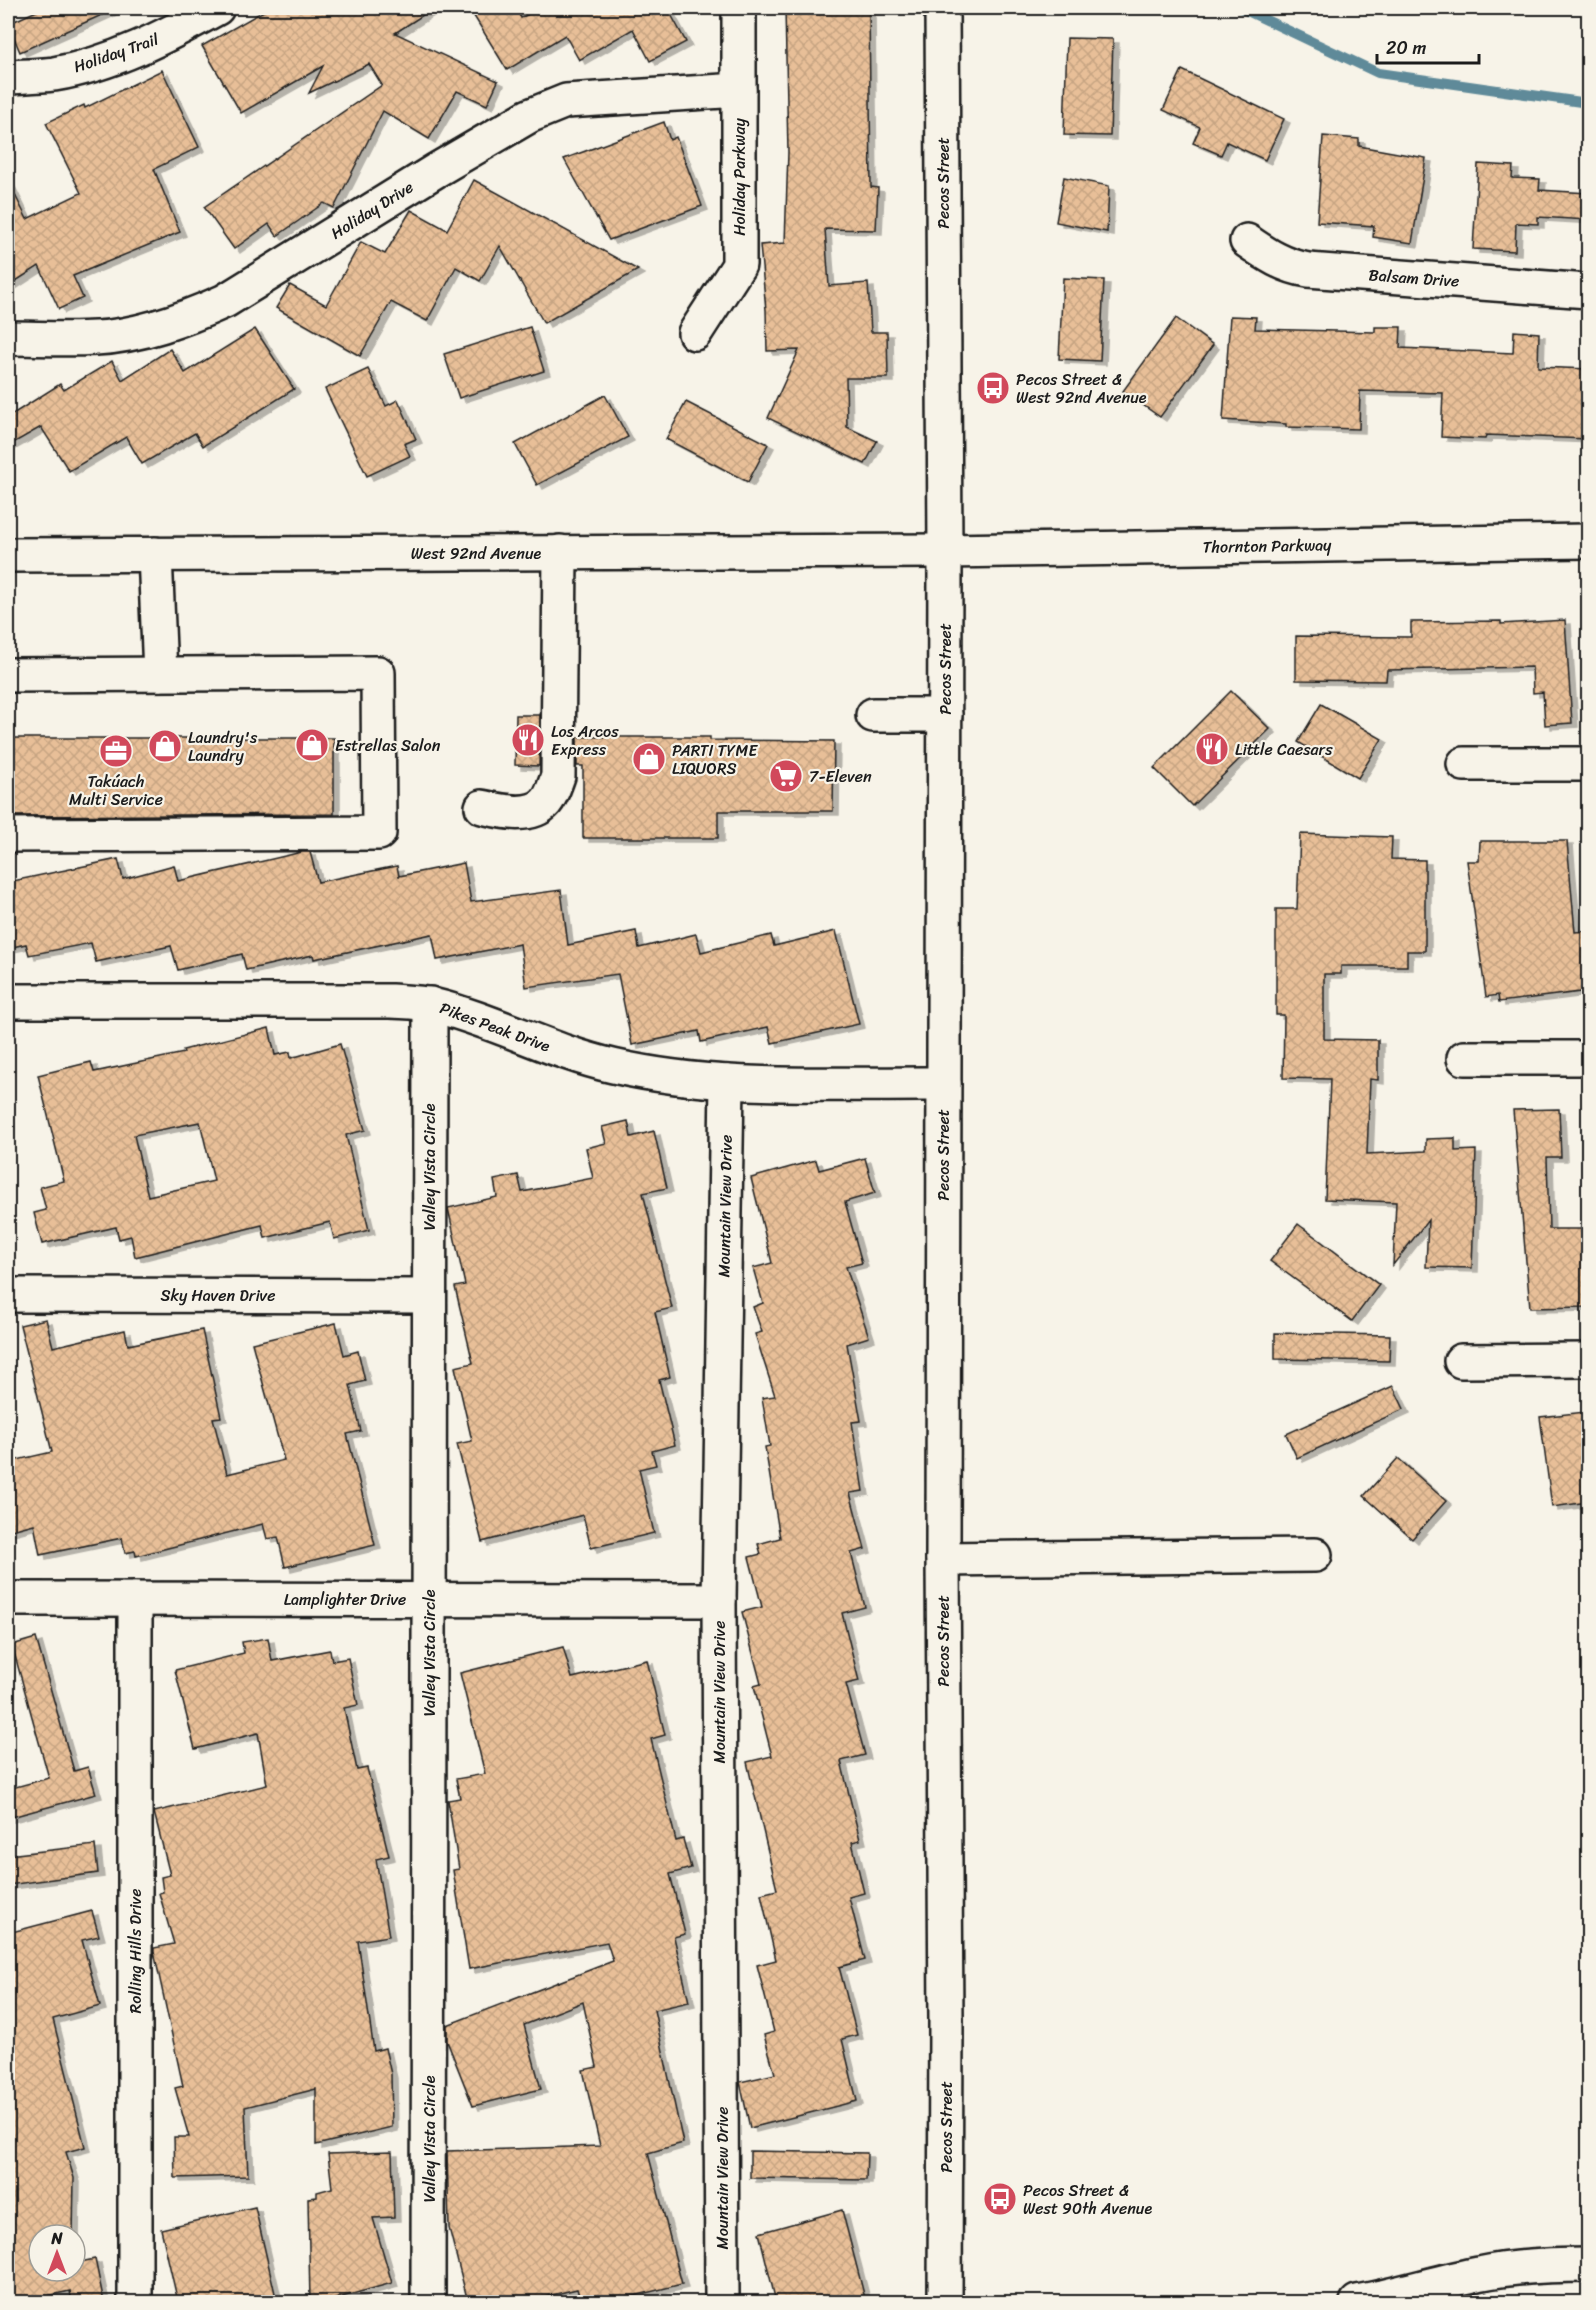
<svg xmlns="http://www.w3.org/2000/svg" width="1596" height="2310" font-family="Sriracha,sans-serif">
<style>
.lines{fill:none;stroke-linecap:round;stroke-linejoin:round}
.stream{stroke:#5f8a99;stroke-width:10}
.building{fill:url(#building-cross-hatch);stroke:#1c1c1c;stroke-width:1.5;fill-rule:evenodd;filter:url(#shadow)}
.minor-casing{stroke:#1c1c1c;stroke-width:38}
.major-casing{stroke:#1c1c1c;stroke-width:38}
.minor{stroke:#f7f3e8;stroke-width:33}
.major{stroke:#f7f3e8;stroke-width:33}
.labels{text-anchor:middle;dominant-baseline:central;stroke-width:4.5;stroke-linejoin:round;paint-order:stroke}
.street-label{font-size:16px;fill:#1c1c1c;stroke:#f7f3e8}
.poi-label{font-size:16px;fill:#1c1c1c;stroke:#f7f3e8;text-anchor:start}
</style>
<defs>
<pattern id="building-cross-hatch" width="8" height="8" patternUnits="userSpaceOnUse" patternTransform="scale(1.5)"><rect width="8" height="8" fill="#e8bf98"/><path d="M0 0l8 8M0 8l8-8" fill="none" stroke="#c6a482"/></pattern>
<filter id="shadow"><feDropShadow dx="6" dy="4" stdDeviation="0" flood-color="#0004"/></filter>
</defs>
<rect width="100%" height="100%" fill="#f7f3e8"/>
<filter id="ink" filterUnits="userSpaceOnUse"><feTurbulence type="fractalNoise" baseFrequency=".0167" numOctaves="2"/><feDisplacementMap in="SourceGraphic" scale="12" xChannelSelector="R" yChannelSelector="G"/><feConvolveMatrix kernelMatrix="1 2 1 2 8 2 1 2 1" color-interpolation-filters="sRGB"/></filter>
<g filter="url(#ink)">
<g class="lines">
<polyline class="stream" points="1241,8 1378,73 1588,103"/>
</g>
<g class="building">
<polygon points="43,8 117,8 20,52 8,24"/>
<polygon points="269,8 434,8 395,33 498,81 487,105 457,91 429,139 383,111 334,208 324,203 277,236 269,224 234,249 204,207 382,85 369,64 309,93 323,66 241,113 202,46"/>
<polygon points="469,8 515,8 521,18 540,8 671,8 668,9 686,42 650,61 633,29 579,60 565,35 507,70"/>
<polygon points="785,8 869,8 871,187 878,188 876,230 825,229 829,286 868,283 871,332 887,332 888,378 846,378 847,427 877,441 865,464 768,418 799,350 767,351 766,310 760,245 785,243 788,152"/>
<polygon points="1067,38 1113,39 1110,136 1064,135"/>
<polygon points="162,70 199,147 154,169 180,232 73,276 83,298 59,309 39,266 8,286 8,181 27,219 81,193 46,123 84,105 85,108"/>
<polygon points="1182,70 1284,119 1265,160 1227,142 1221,155 1193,143 1200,127 1163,110"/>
<polygon points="664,122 670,140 676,137 702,206 609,240 564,159"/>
<polygon points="1323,136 1359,139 1359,146 1426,158 1412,243 1373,237 1374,226 1317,222"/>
<polygon points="1478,164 1513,166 1512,178 1540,179 1539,190 1588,193 1588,220 1538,217 1538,224 1516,223 1515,251 1473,249"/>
<polygon points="1064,177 1109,186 1107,232 1056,222"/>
<polygon points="474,180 638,270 544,323 500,246 480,281 456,267 427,321 391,302 360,356 276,308 290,285 326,305 361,242 385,254 411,210 447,230"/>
<polygon points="1063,278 1104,280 1100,361 1059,359"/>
<polygon points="1230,316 1256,317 1255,329 1375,332 1375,327 1401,327 1400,348 1513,353 1514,331 1539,333 1538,367 1588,369 1588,439 1486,435 1485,439 1441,437 1443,393 1360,391 1359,429 1286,427 1286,424 1223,420"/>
<polygon points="1176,318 1213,345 1160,417 1123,391"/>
<polygon points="530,327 544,371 459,398 444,354"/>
<polygon points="255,329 294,389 203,446 195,433 142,464 126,437 69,471 41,427 8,446 8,417 60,384 64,390 112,361 122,380 170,349 185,373"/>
<polygon points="368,369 386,406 398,400 416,439 404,444 410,456 367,476 325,389"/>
<polygon points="605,395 628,437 537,485 515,444"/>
<polygon points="686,402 768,444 748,482 666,439"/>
<polygon points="1565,620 1572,723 1545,725 1543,692 1533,693 1532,667 1387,670 1386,681 1296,680 1296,636 1411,637 1411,622 1501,621 1501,624"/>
<polygon points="1231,691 1270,729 1192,806 1154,768"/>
<polygon points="1321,704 1382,739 1358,778 1298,742"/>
<polygon points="516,715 540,715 539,766 515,765"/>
<polygon points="577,737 710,737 710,740 834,741 833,811 718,811 718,838 583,838 583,766 577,766"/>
<polygon points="8,738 334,738 334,814 8,816"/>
<polygon points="1300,834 1392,837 1391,859 1425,860 1425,951 1407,951 1407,966 1341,966 1341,974 1324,974 1324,1039 1378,1040 1378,1080 1370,1079 1367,1154 1426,1151 1426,1139 1455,1138 1455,1151 1476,1150 1472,1268 1426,1267 1428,1220 1393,1265 1396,1202 1325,1199 1330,1079 1283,1078 1284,1015 1276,1015 1276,909 1297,909"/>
<polygon points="1480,841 1567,841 1575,932 1587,931 1588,991 1499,1002 1498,995 1486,997 1467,861 1479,861"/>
<polygon points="302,852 310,852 318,882 397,866 399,876 464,863 471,902 561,890 568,945 636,931 639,948 696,934 701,952 771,935 774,946 836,931 859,1024 772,1043 768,1027 701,1042 699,1031 632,1045 618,974 526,987 520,944 437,960 432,934 314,959 313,955 246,970 242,954 178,970 171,946 96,962 91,943 29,955 26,944 8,948 8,914 14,913 8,882 118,859 123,879 174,865 178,881"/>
<path d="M269,1028L275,1055L290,1052L291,1058L340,1044L365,1130L346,1135L369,1230L334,1239L330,1222L265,1238L262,1225L135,1257L131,1236L119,1239L116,1227L42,1244L34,1213L46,1210L40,1187L64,1181L38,1075L91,1062L94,1072L184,1053L183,1050ZM200,1122L214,1181L148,1196L134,1135Z"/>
<polygon points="1559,1109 1561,1157 1547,1157 1549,1229 1588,1229 1588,1307 1530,1308 1513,1110"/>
<polygon points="628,1121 631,1137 654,1131 667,1188 643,1193 672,1308 655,1312 670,1377 659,1380 675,1445 652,1451 656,1465 639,1469 654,1533 591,1548 583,1515 482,1542 457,1444 472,1441 455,1367 473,1363 455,1287 465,1285 448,1208 497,1197 494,1180 518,1175 522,1192 593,1178 586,1148 606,1143 602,1127"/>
<polygon points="865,1158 875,1193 845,1202 862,1263 846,1267 869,1337 847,1344 861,1421 852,1422 863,1491 850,1493 865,1549 851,1553 865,1607 842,1613 859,1681 846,1684 865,1755 841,1761 860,1840 852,1842 864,1893 849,1897 865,1960 839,1967 857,2035 842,2039 857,2101 750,2128 740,2082 775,2074 764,2035 774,2032 757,1965 776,1960 761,1894 777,1890 747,1762 772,1756 754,1686 761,1684 742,1612 762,1607 749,1557 761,1554 758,1544 780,1538 765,1447 770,1446 762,1398 775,1396 755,1334 762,1332 753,1307 763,1303 753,1268 772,1263 751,1178 816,1160 819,1170"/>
<polygon points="1298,1224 1379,1285 1352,1321 1270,1261"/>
<polygon points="46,1319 53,1347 125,1330 128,1345 202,1330 221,1417 213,1418 227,1474 284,1460 252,1343 336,1323 344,1355 358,1351 365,1381 350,1385 361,1431 347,1434 375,1545 285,1567 278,1537 267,1539 263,1524 136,1556 135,1551 125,1553 122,1538 40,1555 34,1524 8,1531 8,1462 52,1452 20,1325"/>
<polygon points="1275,1333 1390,1335 1389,1361 1275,1359"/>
<polygon points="1393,1386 1404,1409 1297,1458 1286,1434"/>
<polygon points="1585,1412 1588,1443 1588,1502 1552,1507 1540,1417"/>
<polygon points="1398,1458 1446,1501 1412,1539 1364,1496"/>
<polygon points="36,1638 74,1771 88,1767 96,1794 8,1818 8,1789 49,1778 12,1645"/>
<polygon points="268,1638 272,1661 330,1650 332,1661 348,1658 358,1705 344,1708 357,1770 367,1768 389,1856 376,1859 389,1936 358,1941 374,2051 385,2048 391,2074 392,2127 316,2145 316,2089 245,2107 248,2176 175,2178 174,2137 189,2137 175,2088 183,2086 154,1952 154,1948 174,1944 159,1893 163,1892 161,1877 170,1875 154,1812 267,1785 258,1733 195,1749 175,1670 244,1653 242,1642"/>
<polygon points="563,1647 572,1678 647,1660 665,1735 651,1739 676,1841 683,1839 691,1868 670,1874 685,1934 674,1937 689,2002 654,2010 683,2143 648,2153 682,2284 610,2302 581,2302 577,2289 523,2302 468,2302 449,2228 447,2151 600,2146 583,2070 597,2067 583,2002 524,2025 541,2089 473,2106 447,2041 447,2025 613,1961 607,1942 469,1969 453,1870 459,1869 448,1800 460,1798 456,1779 485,1774 460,1673"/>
<polygon points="95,1845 98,1873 8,1885 8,1855"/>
<polygon points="92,1911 99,1936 82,1940 100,2006 53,2019 85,2147 66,2152 74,2178 73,2235 39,2235 39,2271 75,2271 75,2263 95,2259 104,2302 72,2302 70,2291 20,2302 8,2302 8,1933"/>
<polygon points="750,2151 867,2153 866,2180 750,2178"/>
<polygon points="392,2152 394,2217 373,2218 392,2283 324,2302 310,2302 308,2198 317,2197 317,2192 332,2188 328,2154"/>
<polygon points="255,2207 277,2302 178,2302 161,2229"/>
<polygon points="842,2210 866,2302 776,2302 759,2233"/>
</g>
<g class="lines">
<defs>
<g id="minor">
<polyline points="942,8 945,551"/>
<path d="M8,77C23,76 39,76 54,74C113,64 166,36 217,8"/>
<path d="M1247,241C1267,255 1284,266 1308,270L1588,291"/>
<polyline points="695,333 739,265 739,8"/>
<path d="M8,338C37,338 67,340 96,338C140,336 185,319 225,301L435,171L529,116L566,101L739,90"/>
<polyline points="155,554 160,674"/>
<polyline points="8,675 378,673 379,833 8,835"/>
<polyline points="873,715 945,715"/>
<polyline points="1464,764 1588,764"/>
<path d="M482,807C500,811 531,819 546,802C552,795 555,784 558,776L560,552"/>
<path d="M8,1001H391C405,1002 419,1002 432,1005C494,1020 551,1052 613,1066C721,1091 834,1083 944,1084"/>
<polyline points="1464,1058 1588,1058"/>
<polyline points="8,1295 429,1296"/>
<polyline points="1461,1361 1588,1360"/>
<polyline points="943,1559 1315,1555"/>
<polyline points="8,1599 719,1600"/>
<polyline points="135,1599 135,2302"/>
<polyline points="428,2302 430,1004"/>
<polyline points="722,2302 719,1600 727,1082"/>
<path d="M1357,2302C1398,2295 1437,2282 1478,2274C1514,2266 1552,2265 1588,2265"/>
</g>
<g id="major">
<polyline points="945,551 943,1559 946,2021 945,2302"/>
<polyline points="8,555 945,551 1588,541"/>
</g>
</defs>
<use href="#minor" class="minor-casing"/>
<use href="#major" class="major-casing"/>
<use href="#minor" class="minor"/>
<use href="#major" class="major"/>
</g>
</g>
<defs>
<symbol id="bus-disc" viewBox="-11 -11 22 22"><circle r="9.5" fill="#d1495b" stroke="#f7f3e8"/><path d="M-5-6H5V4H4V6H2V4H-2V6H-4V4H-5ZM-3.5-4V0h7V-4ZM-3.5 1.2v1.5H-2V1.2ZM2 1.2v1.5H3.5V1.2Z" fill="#fff"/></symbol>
<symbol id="restaurant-disc" viewBox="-11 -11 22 22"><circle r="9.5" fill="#d1495b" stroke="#f7f3e8"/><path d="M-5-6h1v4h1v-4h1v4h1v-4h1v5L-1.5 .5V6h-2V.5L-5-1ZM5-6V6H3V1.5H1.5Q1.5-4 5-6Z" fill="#fff"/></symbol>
<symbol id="shop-disc" viewBox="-11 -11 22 22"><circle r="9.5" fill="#d1495b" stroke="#f7f3e8"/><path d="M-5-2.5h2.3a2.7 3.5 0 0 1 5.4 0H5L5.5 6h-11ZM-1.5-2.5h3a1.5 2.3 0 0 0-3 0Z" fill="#fff"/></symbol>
<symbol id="office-disc" viewBox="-11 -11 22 22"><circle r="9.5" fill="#d1495b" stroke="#f7f3e8"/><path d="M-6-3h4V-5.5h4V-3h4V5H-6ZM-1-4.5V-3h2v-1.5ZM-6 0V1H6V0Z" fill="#fff"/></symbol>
<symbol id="supermarket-disc" viewBox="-11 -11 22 22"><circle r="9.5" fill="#d1495b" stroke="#f7f3e8"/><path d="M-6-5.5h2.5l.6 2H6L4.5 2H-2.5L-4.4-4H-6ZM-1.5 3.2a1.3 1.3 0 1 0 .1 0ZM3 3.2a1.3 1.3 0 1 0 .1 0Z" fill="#fff"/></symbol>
</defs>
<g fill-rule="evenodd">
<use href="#bus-disc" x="974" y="369" width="38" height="38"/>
<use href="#restaurant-disc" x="509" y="721" width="38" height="38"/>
<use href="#shop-disc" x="293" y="726" width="38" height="38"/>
<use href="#shop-disc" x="146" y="727" width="38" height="38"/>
<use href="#restaurant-disc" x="1193" y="730" width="38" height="38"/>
<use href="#office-disc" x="97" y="732" width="38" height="38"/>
<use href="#shop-disc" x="630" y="740" width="38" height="38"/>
<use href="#supermarket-disc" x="767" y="757" width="38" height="38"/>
<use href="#bus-disc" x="981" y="2180" width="38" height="38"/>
</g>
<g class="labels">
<g class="street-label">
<text transform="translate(116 53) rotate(-19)">Holiday Trail</text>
<text transform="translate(739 177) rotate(-90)">Holiday Parkway</text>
<text transform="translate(943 183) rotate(-90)">Pecos Street</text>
<text transform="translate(372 210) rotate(-32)">Holiday Drive</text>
<text transform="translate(1414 278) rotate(4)">Balsam Drive</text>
<text transform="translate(1267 546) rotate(-1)">Thornton Parkway</text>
<text x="476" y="553">West 92nd Avenue</text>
<text transform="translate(945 669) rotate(-90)">Pecos Street</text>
<text transform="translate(495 1027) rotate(20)">Pikes Peak Drive</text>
<text transform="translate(943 1155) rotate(-90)">Pecos Street</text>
<text transform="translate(429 1167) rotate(-90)">Valley Vista Circle</text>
<text transform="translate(725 1206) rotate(-89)">Mountain View Drive</text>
<text x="218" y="1295">Sky Haven Drive</text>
<text x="345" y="1599">Lamplighter Drive</text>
<text transform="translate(943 1641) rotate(-90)">Pecos Street</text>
<text transform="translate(429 1653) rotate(-90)">Valley Vista Circle</text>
<text transform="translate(719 1692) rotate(-90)">Mountain View Drive</text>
<text transform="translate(135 1951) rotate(-90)">Rolling Hills Drive</text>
<text transform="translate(946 2127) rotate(-90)">Pecos Street</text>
<text transform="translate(429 2139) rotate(-90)">Valley Vista Circle</text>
<text transform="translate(722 2178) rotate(-90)">Mountain View Drive</text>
</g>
<g class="poi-label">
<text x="1016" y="379">Pecos Street &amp;<tspan x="1016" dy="18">West 92nd Avenue</tspan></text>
<text x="551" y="731">Los Arcos<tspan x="551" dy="18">Express</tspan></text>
<text x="188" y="737">Laundry's<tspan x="188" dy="18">Laundry</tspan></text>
<text x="335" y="745">Estrellas Salon</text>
<text x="1235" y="749">Little Caesars</text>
<text x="672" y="750">PARTI TYME<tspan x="672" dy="18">LIQUORS</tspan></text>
<text x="809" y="776">7-Eleven</text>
<text x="116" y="781" text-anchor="middle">Takúach<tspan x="116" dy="18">Multi Service</tspan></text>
<text x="1023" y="2190">Pecos Street &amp;<tspan x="1023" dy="18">West 90th Avenue</tspan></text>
</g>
</g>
<rect width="1596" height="2310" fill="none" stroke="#f7f3e8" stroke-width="30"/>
<rect x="15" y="15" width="1566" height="2280" fill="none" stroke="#1c1c1c" stroke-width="2" filter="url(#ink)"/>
<g transform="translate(57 2253)"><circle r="28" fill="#f7f3e8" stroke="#9f9d96" stroke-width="1.5"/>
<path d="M0-4.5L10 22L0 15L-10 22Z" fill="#d1495b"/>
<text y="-9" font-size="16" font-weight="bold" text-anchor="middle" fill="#1c1c1c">N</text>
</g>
<path d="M1377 54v9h102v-9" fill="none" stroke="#1c1c1c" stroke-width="3"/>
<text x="1386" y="54" font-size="18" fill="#1c1c1c" stroke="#f7f3e8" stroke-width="4.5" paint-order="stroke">20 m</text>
</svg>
